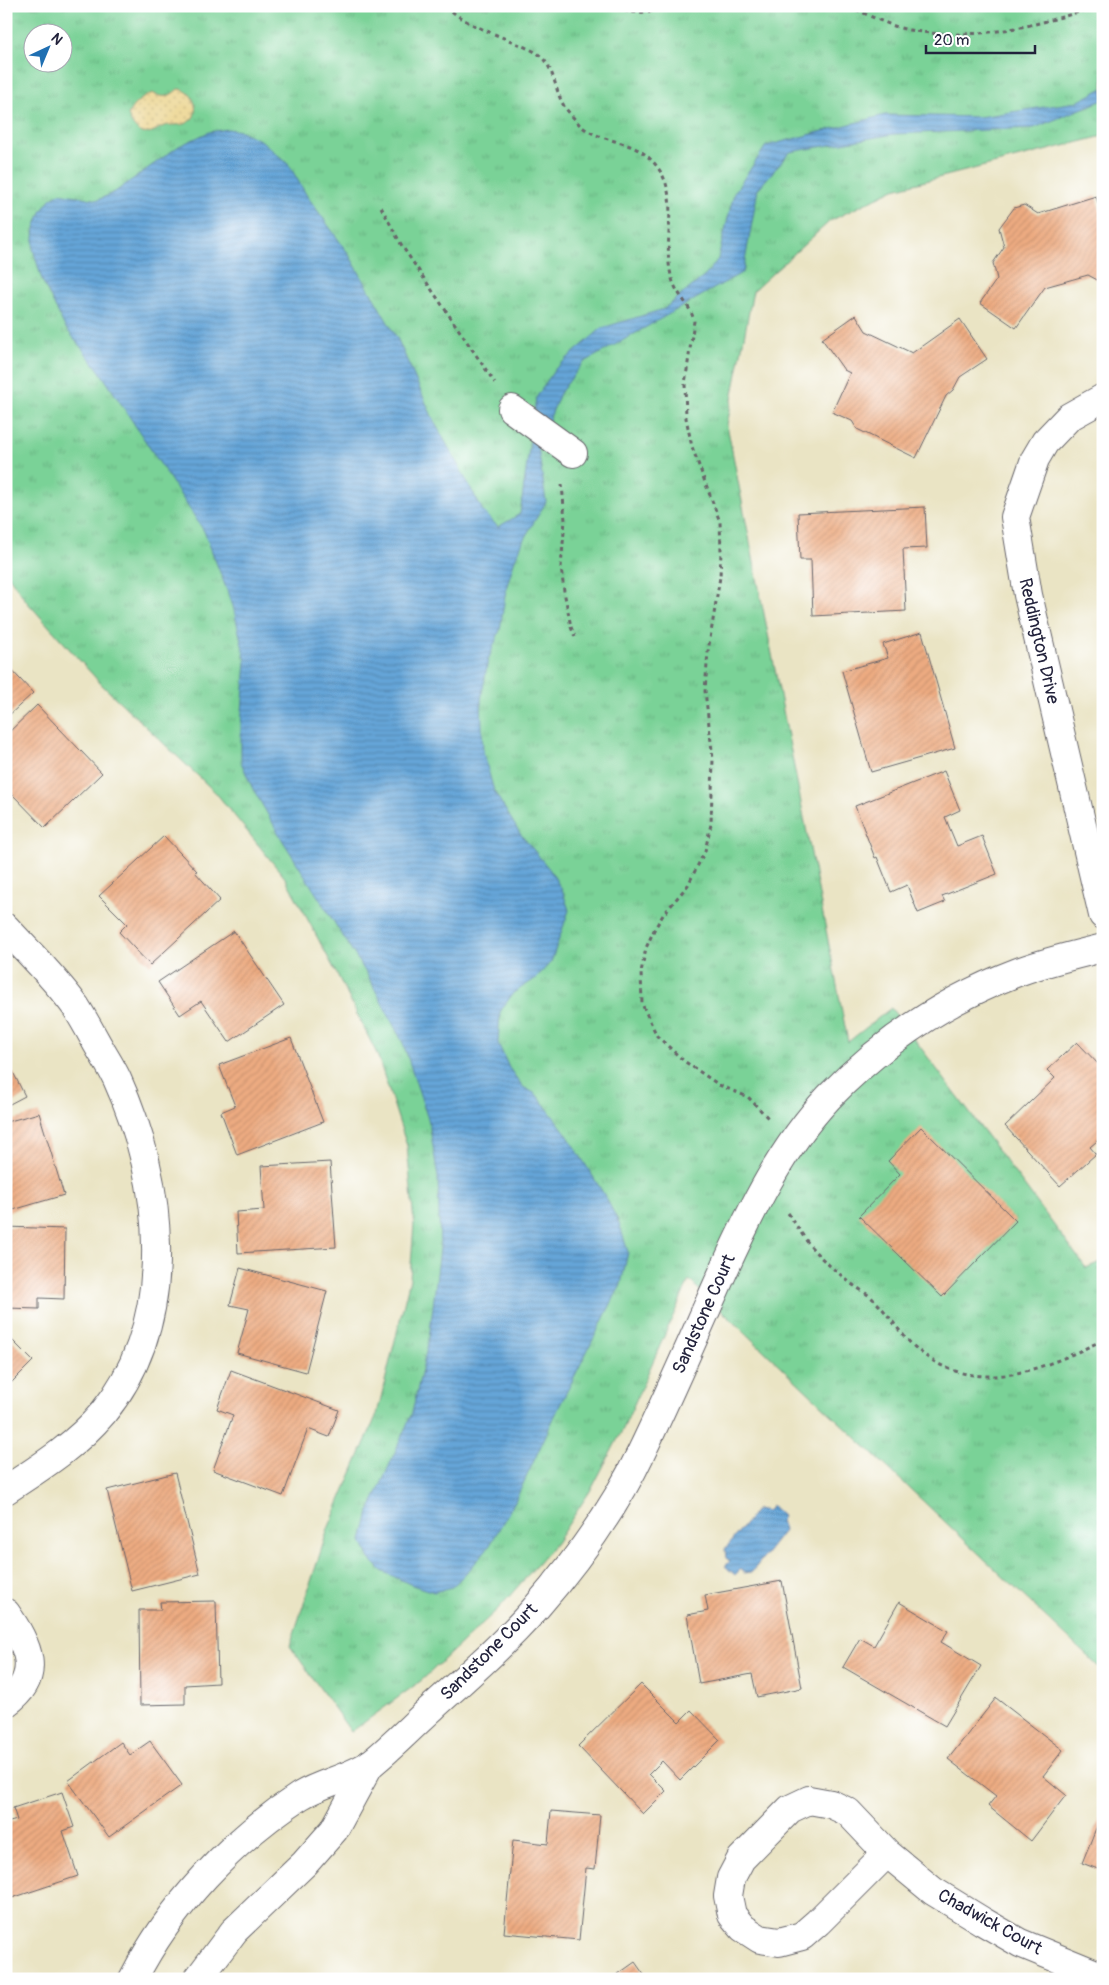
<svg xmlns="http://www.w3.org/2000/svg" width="1109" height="1985" font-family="Pangolin,sans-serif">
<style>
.grass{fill:url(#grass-tufts);stroke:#4e7a69;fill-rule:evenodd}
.sand{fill:url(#sand-dots);stroke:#887e6c}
.water{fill:url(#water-rules);stroke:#44648a}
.building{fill:url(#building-hatch)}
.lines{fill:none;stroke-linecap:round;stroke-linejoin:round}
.minor-casing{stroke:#68666b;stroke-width:30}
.path{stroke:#68666b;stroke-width:3;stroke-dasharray:4 4;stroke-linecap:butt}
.minor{stroke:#fff;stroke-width:28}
.labels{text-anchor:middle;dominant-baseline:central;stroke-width:5;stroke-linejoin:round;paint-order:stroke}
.street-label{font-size:18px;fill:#22223b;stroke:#fff}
</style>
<defs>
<pattern id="grass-tufts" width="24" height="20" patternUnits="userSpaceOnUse" patternTransform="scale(1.25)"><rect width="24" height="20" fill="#7ad297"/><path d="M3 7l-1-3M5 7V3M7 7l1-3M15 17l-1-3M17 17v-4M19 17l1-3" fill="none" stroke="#69b483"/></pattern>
<pattern id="sand-dots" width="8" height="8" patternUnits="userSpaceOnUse" patternTransform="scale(1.25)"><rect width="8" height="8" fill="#eeda9e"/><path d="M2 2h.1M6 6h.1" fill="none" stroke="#ccbb89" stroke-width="1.8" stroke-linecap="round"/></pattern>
<pattern id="water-rules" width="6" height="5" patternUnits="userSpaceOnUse" patternTransform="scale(1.25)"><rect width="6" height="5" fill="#65a5d8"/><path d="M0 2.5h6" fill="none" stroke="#5386b0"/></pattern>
<pattern id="building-hatch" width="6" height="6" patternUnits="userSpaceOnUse" patternTransform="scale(1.25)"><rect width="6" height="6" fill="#edab81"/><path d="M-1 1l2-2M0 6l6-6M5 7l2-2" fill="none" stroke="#cb9370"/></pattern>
</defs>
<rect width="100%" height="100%" fill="#fff"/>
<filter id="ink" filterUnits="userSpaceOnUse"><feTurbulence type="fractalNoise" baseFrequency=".02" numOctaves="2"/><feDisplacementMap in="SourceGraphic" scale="10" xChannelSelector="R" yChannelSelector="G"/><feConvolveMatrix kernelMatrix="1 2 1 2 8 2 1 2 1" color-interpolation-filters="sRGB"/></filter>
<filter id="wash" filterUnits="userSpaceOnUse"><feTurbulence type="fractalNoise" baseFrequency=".0096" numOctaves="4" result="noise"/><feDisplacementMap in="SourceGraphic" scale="20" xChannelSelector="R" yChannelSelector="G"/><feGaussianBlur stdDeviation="1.12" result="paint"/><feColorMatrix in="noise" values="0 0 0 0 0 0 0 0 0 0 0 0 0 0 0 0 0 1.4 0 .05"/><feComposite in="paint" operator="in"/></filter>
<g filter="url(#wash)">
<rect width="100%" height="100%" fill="#eae4c4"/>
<path class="grass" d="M6,6H1103V136L894,189L830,221L753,291L727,425L848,1042L891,1008L1086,1268L1103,1261V1671L689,1280L624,1427L592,1488L556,1543L499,1608L422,1680L351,1732L290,1646L328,1529L377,1414L410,1279L414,1223L407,1146L377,1054L337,974L286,879L216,793L102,685L27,602L6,572ZM32,32H62V62H32Z"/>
<path class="sand" d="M178,89C191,89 200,106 193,118C192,119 188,122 187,123C180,126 171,124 164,126C157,129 149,135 142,133C135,130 130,121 128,115C133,103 141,99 152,93C163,98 168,98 178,89Z"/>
<g class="water">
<polygon points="1103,88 1103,100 1034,128 894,134 790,152 758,189 743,272 583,363 560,393 538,447 546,502 525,537 514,562 506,589 500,630 488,660 481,700 483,752 494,791 519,832 550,870 562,890 569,910 551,962 535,979 513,993 500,1012 498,1043 509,1068 523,1087 536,1094 566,1133 605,1196 619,1223 628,1252 621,1284 559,1407 515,1501 490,1545 470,1569 452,1587 434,1592 412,1585 382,1571 370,1559 362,1541 369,1512 412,1413 429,1339 440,1249 438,1177 429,1122 403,1043 368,976 283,841 252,787 241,762 241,725 246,662 233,606 204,531 99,370 65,327 42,280 33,249 35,228 41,212 50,199 60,193 98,200 115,192 179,146 209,132 228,129 241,131 262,141 289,165 307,196 348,253 398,340 434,421 483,511 498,527 520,514 536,398 555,369 602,328 664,309 706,275 718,259 734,193 766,146 885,115 979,117 1077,102"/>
<polygon points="772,1506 783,1516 780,1522 783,1526 784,1531 752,1572 744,1573 741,1569 735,1575 725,1566 730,1561 726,1558 725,1549 757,1509 767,1511"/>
</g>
<g id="blocks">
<g class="building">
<polygon points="1096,196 1103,220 1103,283 1088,275 1045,287 1016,328 980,303 997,279 993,263 1004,247 999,228 1014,208 1024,205 1038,214"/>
<polygon points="856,315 866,331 912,353 960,319 987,359 960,377 953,390 946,396 916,458 857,429 852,421 832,412 850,373 844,370 822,339"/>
<polygon points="925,507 927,548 903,549 906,611 813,616 811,560 800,560 798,513"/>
<polygon points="922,632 955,748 871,772 842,671 888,658 883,644"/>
<polygon points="6,664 33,693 6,718"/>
<polygon points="37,705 102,773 45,828 11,793 6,798 6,735"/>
<polygon points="944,771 960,810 945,817 957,846 982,836 997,874 942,896 945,902 918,913 907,885 891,892 877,857 875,858 855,806"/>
<polygon points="164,836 197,871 195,872 220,900 150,965 119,932 127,924 99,896"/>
<polygon points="234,931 284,1005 229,1042 201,1001 180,1015 158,982"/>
<polygon points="291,1038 323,1122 237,1155 221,1112 235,1106 219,1065"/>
<polygon points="1077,1042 1103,1069 1103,1136 1090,1147 1096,1154 1060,1186 1005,1126 1055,1078 1047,1070"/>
<polygon points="6,1058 25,1096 6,1106"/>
<polygon points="39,1113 64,1195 6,1212 6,1122"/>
<polygon points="921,1127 1016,1221 942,1297 859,1216 900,1174 888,1161"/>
<polygon points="330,1162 336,1247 238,1253 236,1212 264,1210 261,1166"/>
<polygon points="6,1227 65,1229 64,1299 39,1298 39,1309 6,1308"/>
<polygon points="240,1268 327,1291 306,1372 237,1353 249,1309 230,1305"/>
<polygon points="6,1334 33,1361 7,1387 6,1386"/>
<polygon points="231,1370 339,1410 329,1437 308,1429 283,1496 213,1470 233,1415 217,1409"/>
<polygon points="175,1473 200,1574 132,1591 107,1490"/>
<polygon points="782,1581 802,1688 757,1697 752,1674 699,1684 687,1615 708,1611 705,1595"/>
<polygon points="216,1601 218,1683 185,1685 185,1704 140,1705 139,1610 161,1610 160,1602"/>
<polygon points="899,1602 948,1631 941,1642 981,1666 945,1726 843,1667 860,1638 874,1646"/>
<polygon points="641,1684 679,1722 691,1710 720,1740 680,1780 662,1761 649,1774 666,1791 643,1814 578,1746"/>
<polygon points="996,1698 1063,1750 1043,1776 1066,1795 1031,1841 988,1806 996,1796 948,1759"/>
<polygon points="150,1741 182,1785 109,1837 68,1781 121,1742 130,1755"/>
<polygon points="62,1792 74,1827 63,1831 78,1876 6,1900 6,1823 17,1820 13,1808"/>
<polygon points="551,1811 600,1815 595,1869 586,1868 579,1940 504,1933 513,1840 548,1844"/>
<polygon points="1103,1811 1103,1871 1082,1863"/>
<polygon points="635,1962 647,1979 611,1979"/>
</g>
</g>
</g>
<g filter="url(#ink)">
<use href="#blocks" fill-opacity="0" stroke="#68666b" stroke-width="1"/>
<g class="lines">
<defs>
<g id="minor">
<polyline points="1103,398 1069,417 1045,442 1035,459 1015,517 1028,595 1103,915"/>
<polyline points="512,409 573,453"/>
<path d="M6,928C30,954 56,979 76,1007C83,1018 89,1029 95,1040C102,1053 111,1066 117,1079C164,1182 179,1320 103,1413C76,1445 41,1467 6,1490"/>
<path d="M6,1613C28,1645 44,1676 6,1703"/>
<polyline points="887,1853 818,1922 802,1936 779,1942 760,1939 743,1928 732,1915 728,1896 731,1878 741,1859 790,1809 809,1800 831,1804 848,1812 887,1853 933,1891 982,1921 1020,1943 1103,1977"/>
<path d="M133,1979C170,1906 232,1840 300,1796C323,1782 352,1778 373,1762C394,1745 413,1725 433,1707C467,1676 503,1645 534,1610C575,1563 614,1510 641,1453C670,1393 696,1332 723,1272C751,1210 782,1147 829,1097C882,1042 947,999 1018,972C1045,962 1074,955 1103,948"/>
<polyline points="198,1979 234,1931 305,1863 334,1830 370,1764"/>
</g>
</defs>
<use href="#minor" class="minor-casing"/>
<g class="path">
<path d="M446,6C466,26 495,33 520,45C525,47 532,50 537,53C556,68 553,87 564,106C568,112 574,118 579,124C597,142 628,139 647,156C688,191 658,239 673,282C678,296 691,306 694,321L685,384L686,418L692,447L720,522L721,551L720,577L708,651L705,691L713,759L711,824L705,851L688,885L663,915L654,930L646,948L641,972L642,1004L657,1036L684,1061L719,1085L748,1097L769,1119"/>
<path d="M609,6C634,15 645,14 670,6"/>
<path d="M849,6C865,14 892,27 909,30C973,42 1037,26 1097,6"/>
<polyline points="381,207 402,246 495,383"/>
<polyline points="562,484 565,520 561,567 564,591 571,627 575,637"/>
<path d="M788,1213C796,1224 803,1237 812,1248C822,1260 836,1271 848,1281C856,1288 866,1292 873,1299C890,1315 900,1335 918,1350C976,1399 1043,1369 1103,1340"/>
</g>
<use href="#minor" class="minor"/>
</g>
</g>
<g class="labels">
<g class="street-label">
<text transform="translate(1039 641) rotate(77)">Reddington Drive</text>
<text transform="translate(704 1314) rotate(-66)">Sandstone Court</text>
<text transform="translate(489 1652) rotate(-45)">Sandstone Court</text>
<text transform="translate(990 1922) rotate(29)">Chadwick Court</text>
</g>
</g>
<rect width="1109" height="1985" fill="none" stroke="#fff" stroke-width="25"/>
<g transform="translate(48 48) rotate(44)"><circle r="24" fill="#ffffff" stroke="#a7a7b1"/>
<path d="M0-4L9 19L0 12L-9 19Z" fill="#1f6fb2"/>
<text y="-8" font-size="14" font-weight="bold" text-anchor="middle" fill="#22223b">N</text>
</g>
<path d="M926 45v8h109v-8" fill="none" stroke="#22223b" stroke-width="2.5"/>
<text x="934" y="45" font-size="15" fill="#22223b" stroke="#ffffff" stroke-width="4" paint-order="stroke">20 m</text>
</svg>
